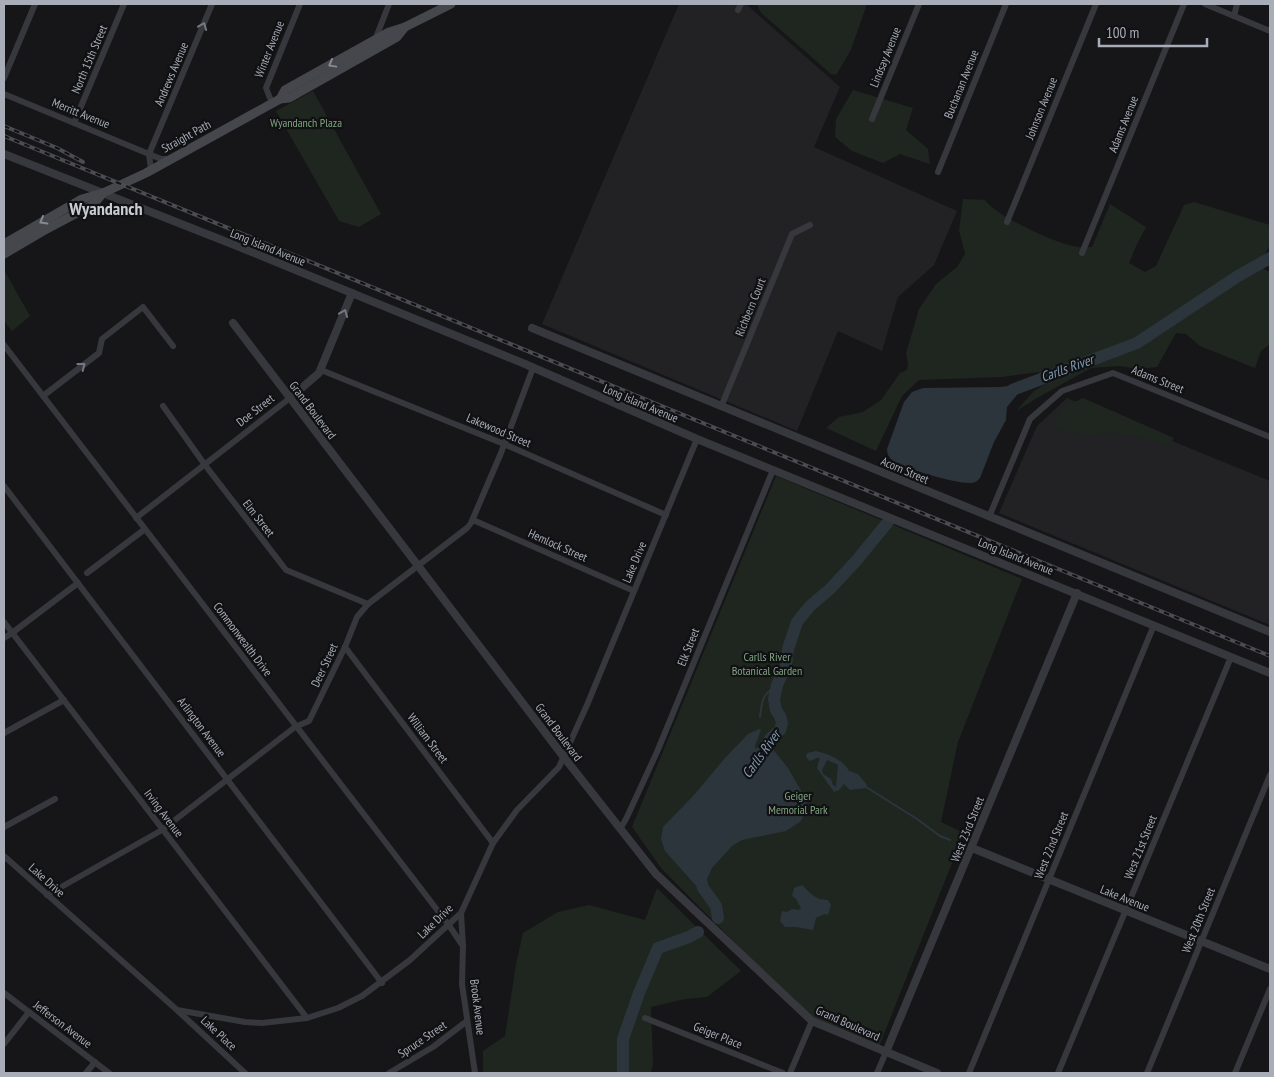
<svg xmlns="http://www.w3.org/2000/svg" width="1274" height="1077" font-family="'PT Sans Narrow',sans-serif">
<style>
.built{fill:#222225}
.green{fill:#1e261f}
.water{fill:#2c353c;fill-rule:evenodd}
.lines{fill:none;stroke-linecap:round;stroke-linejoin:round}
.stream{stroke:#2c353c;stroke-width:2}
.river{stroke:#2c353c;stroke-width:12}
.minor{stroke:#37383d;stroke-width:6}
.tertiary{stroke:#37383d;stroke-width:8}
.secondary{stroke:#45474d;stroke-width:9}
.rail-casing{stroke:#4a4c52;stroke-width:4}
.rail{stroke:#111113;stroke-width:2;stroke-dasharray:5.5;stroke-linecap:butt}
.oneway{stroke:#757881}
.oneway2{stroke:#858993}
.labels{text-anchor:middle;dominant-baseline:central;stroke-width:4.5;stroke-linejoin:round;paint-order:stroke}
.street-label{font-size:12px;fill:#a8adb8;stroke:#111113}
.park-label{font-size:12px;fill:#7fa381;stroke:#111113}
.water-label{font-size:14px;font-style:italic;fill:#7f9bb3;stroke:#111113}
.district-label{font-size:18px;font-weight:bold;fill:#c9ccd4;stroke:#111113}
</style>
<rect width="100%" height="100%" fill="#161618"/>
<g class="built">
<polygon points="679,4 746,4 840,87 814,147 957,211 934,265 898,297 882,351 838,331 797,431 542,324"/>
<polygon points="1067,398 1270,481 1270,625 999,513 1037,426"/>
</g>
<g class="green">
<polygon points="757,4 867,4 851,50 836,75 831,74 761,13"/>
<polygon points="853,90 913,108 906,130 928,149 930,164 900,154 883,163 852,151 835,137 836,119"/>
<polygon points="313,91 381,214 359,227 339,221 276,111"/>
<path d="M963,199L985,200C996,216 1053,242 1073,246C1079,248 1086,247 1092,247L1110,204L1146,227L1137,244L1129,263L1145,272L1156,266L1184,205L1194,202L1270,225C1270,242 1272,253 1255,262L1261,268L1270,272V344L1261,351L1255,368L1200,346L1186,334L1176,333L1157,367L1137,369L1120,366L1091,368L1037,398L1016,411L1034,391L1049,382L1039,372L1002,377L919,380L902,396L876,451L826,428L839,417L863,412L881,400L900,373L907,370L908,365L906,353L919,309L936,284L957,267L965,254L959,230Z"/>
<polygon points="4,270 30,316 12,331 4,321"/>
<polygon points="1083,398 1174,438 1169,446 1133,435 1111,433 1090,435 1065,432 1053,425 1060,409"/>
<polygon points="776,476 1022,579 958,742 941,822 964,833 878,1049 812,1021 661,868 632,827"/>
<polygon points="657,888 741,971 707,997 685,999 651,1007 653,1064 651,1073 483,1073 483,1051 505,1036 516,964 523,933 558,912 589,905 645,920"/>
</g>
<g class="water">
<path d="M1026,384L1007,407L1006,420L994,442L980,478C977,481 975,483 970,483C954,483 904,469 891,459C888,456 887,453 887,449L904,402L912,392L923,388L1000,387Z"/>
<polygon points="759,729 761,730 755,746 756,750 761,752 767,739 770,739 772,748 788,768 807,801 806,813 800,822 786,831 742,840 732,846 712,868 703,888 698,888 665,851 661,839 663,827 694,795 725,758 748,734"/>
<path d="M816,751C828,754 844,760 849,771L858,774L867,785L866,788L850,790L844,784L839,790L834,792L817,768L820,758H817L810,761L806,757L807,753ZM827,760L838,765L836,787L833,785L831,779L823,774L822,770Z"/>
<polygon points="802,885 811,894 819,899 828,900 831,905 828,915 825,914 816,918 813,930 796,927 785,927 780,921 782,911 787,912 792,909 799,910 801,908 796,899 792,896 794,888"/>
</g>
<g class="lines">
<g class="stream">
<path d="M760,717C762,700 762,695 777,685"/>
<polyline points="866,787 917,819 940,836 950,840"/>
</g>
<g class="river">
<polyline points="1012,390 1137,343 1238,276 1270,258"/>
<polyline points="761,753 770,739 780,730 782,723 780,716 776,710 774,699 777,685 786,665 788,649 797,622 810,606 830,589 856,561 888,522"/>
<polyline points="699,873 703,888 716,906 718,918"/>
<polyline points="623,1073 623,1039 639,993 658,948 689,937 698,932"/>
</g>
<g class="minor">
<polyline points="1205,4 1270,31"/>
<polyline points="738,10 741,4"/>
<polyline points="1234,16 1237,4"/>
<polyline points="375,40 389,4"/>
<polyline points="4,78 35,4"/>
<polyline points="4,94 161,159 170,159"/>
<polyline points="272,103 266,88 300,4"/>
<polyline points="872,119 919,4"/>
<polyline points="74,123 124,4"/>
<polyline points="151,170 149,154 212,4"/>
<polyline points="938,172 1006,4"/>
<polyline points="1007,222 1096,4"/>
<polyline points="1082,253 1184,4"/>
<polyline points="4,345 448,924 463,946"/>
<polyline points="321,370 504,444 666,515"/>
<polyline points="43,396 99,353 102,339 143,307 173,346"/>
<polyline points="163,406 205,465 286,570 368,604"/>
<polyline points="721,407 792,234 810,225"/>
<polyline points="4,486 382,983"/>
<polyline points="989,517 1030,419 1062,391 1113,373 1270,437"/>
<polyline points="136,518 290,398"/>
<polyline points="473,520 634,591"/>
<polyline points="87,573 145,529"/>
<polyline points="4,622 307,1018"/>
<polyline points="4,638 12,633 78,583"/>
<polyline points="345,647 493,843"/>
<polyline points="4,733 64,700"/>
<polyline points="4,827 55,799"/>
<polyline points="620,829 626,819 657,752 773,470"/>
<polyline points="4,856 177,1010 245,1022 262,1023 307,1018 338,1008 362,996 410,960 461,913 493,843 517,810 559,767 587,705 697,439"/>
<polyline points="47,895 162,830 295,727 309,721 345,647 357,617 368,604 467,528 471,523 501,453 533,368"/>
<polyline points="461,913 463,946 462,984 475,1073"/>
<polyline points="4,993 109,1073"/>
<polyline points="178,1011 245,1073"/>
<polyline points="645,1018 783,1073"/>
<polyline points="4,1044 29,1012"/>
<polyline points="86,1073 95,1062"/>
<polyline points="389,1073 433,1047 467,1021"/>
<polyline points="790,1073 812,1021"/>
<polyline points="877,1073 886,1052"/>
<polyline points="969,1073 1154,625"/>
<polyline points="1058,1073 1231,657"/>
<polyline points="1147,1073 1270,775"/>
<polyline points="1235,1073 1270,989"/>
</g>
<g class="tertiary">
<polyline points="4,154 237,246 525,364 697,439 1270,673"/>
<polyline points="233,323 563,756 656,874 812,1021 937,1073"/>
<polyline points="532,328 1270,632"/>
<polyline points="290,398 319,373 352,293"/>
<polyline points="972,848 1270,969"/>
<polyline points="886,1052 1077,593"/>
</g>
<g class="secondary">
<polyline points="280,99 289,98 397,37 405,27"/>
<polyline points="4,244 82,199 103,193 146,173 280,99 285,90 389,32 405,27 451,4"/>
<polyline points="4,254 43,231 94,204 103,193"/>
</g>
<defs>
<g id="rail">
<polyline points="4,126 57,148 83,162"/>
<polyline points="4,136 1270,656"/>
</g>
</defs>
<use href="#rail" class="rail-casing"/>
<use href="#rail" class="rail"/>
</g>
<defs><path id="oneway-chevron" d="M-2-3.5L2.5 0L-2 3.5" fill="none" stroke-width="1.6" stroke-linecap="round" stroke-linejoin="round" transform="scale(1.25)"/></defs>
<g class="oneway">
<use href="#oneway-chevron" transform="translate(203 26) rotate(-68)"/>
<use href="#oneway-chevron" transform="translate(344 313) rotate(-68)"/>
<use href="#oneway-chevron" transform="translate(82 366) rotate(-38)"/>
</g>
<g class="oneway2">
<use href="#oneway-chevron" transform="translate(332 64) rotate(151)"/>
<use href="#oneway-chevron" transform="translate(43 221) rotate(150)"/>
</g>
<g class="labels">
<g class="street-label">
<text transform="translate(269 49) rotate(-68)">Winter Avenue</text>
<text transform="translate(885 57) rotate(-68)">Lindsay Avenue</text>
<text transform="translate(89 59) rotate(-67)">North 15th Street</text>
<text transform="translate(171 74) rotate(-67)">Andrews Avenue</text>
<text transform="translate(961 84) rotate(-68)">Buchanan Avenue</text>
<text transform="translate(1041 108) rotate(-68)">Johnson Avenue</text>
<text transform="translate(81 113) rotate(22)">Merritt Avenue</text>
<text transform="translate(1123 124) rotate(-68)">Adams Avenue</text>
<text transform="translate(186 136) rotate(-29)">Straight Path</text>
<text transform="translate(268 247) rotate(22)">Long Island Avenue</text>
<text transform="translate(750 307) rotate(-68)">Richbern Court</text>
<text transform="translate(1158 379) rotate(22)">Adams Street</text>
<text transform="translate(641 403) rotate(23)">Long Island Avenue</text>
<text transform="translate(255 410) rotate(-38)">Doe Street</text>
<text transform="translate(313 410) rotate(53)">Grand Boulevard</text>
<text transform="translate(499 430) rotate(23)">Lakewood Street</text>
<text transform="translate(905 470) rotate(23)">Acorn Street</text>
<text transform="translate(259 518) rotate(52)">Elm Street</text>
<text transform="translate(558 545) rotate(24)">Hemlock Street</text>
<text transform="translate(1016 556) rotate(22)">Long Island Avenue</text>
<text transform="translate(634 562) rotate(-67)">Lake Drive</text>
<text transform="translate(243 639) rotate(53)">Commonwealth Drive</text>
<text transform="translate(688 647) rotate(-68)">Elk Street</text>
<text transform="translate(324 665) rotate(-65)">Deer Street</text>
<text transform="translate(202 727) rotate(53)">Arlington Avenue</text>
<text transform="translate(559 732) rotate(53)">Grand Boulevard</text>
<text transform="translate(428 738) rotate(53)">William Street</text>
<text transform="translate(164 813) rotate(53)">Irving Avenue</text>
<text transform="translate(967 829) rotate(-68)">West 23rd Street</text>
<text transform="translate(1051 845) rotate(-68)">West 22nd Street</text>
<text transform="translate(1140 847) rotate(-68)">West 21st Street</text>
<text transform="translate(47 880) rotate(42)">Lake Drive</text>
<text transform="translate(1125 898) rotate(22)">Lake Avenue</text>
<text transform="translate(1198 920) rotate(-68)">West 20th Street</text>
<text transform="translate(435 921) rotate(-44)">Lake Drive</text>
<text transform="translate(478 1007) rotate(83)">Brook Avenue</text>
<text transform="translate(848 1023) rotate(24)">Grand Boulevard</text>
<text transform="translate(63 1024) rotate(37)">Jefferson Avenue</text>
<text transform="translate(219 1033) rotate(43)">Lake Place</text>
<text transform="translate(718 1035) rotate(22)">Geiger Place</text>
<text transform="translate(422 1039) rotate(-34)">Spruce Street</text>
</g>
<g class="park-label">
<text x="306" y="122">Wyandanch Plaza</text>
<text x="767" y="656">Carlls River<tspan x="767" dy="14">Botanical Garden</tspan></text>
<text x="798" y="795">Geiger<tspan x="798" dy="14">Memorial Park</tspan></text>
</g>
<g class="water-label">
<text transform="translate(1067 368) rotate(-20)">Carlls River</text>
<text transform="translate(761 754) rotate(-54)">Carlls River</text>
</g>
<g class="district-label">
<text x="106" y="208">Wyandanch</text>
</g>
</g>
<rect width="1274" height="1077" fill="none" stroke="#a8adb8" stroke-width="10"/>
<path d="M1099 38v8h108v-8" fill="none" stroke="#a8adb8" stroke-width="2.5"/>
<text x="1106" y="38" font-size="15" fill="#a8adb8" stroke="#111113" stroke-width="4" paint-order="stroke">100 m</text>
</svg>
